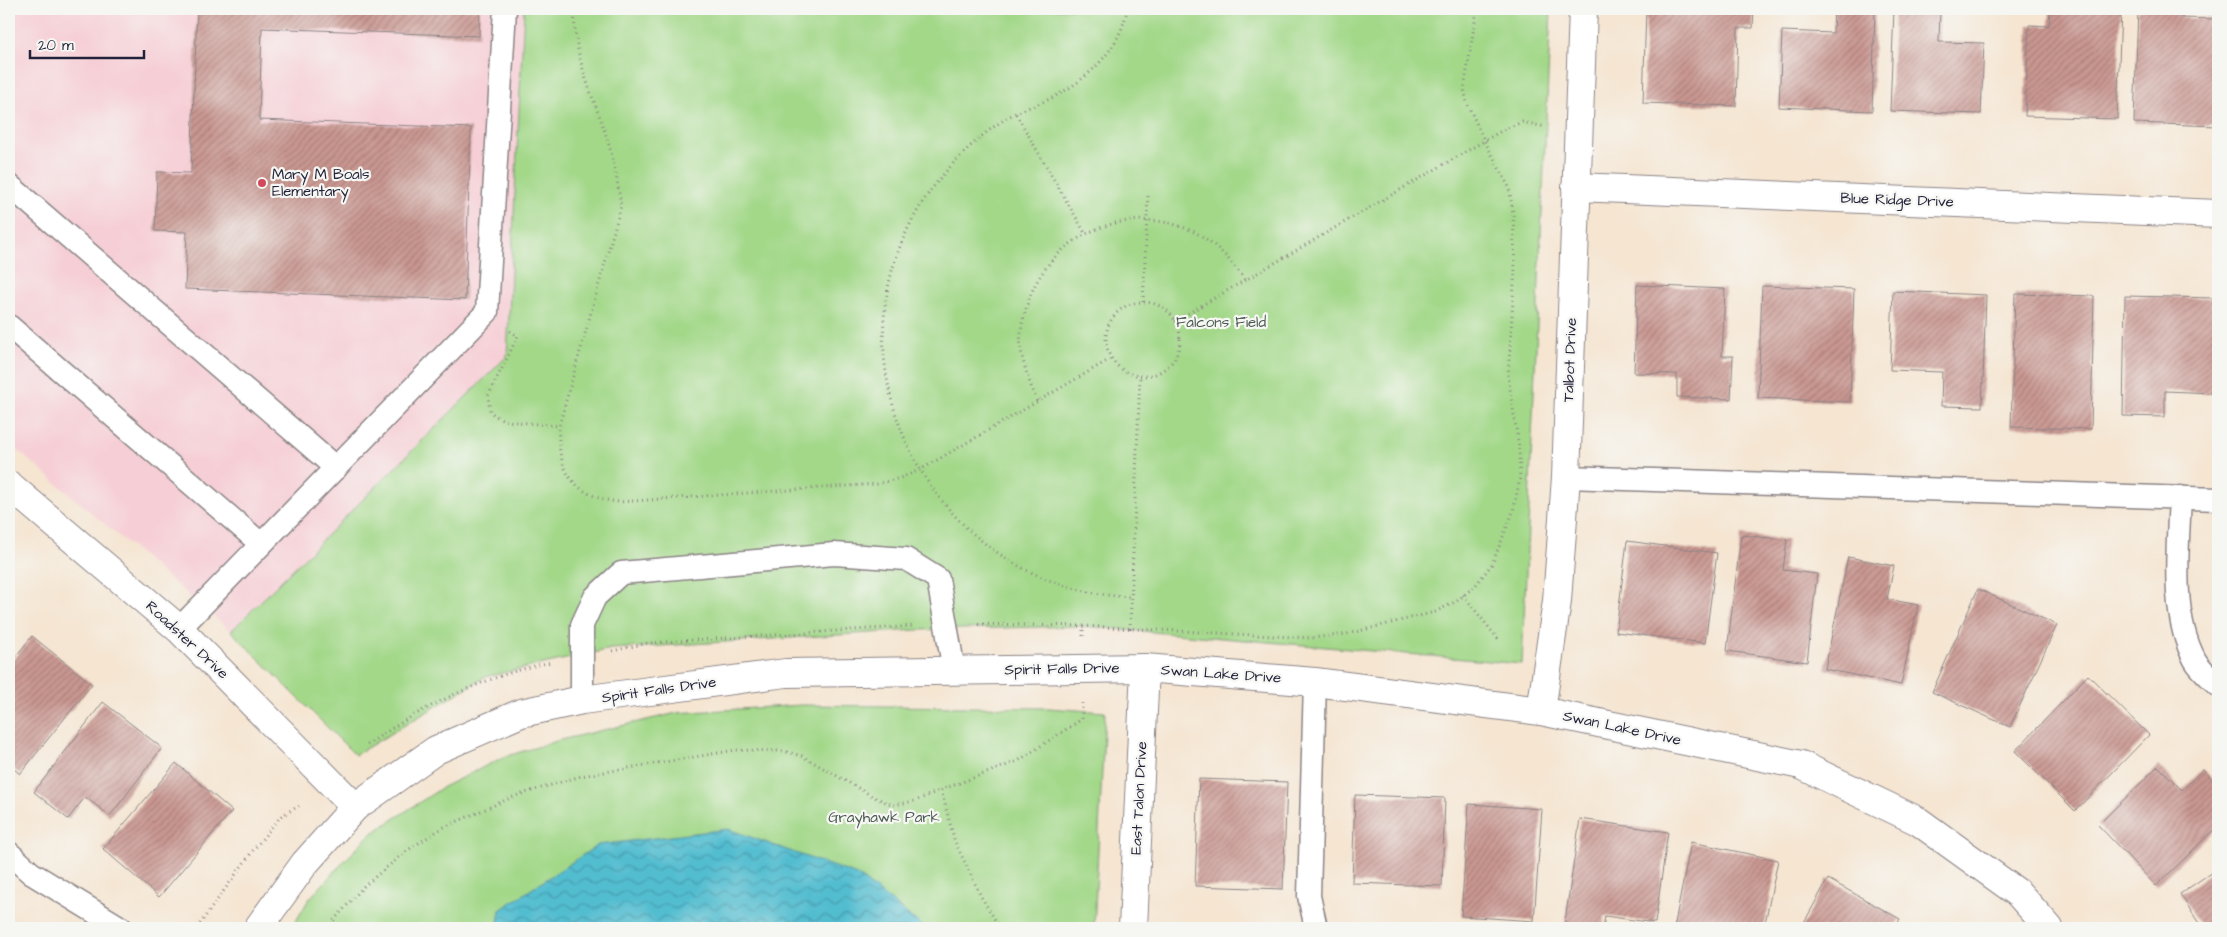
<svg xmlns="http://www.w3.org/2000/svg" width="2227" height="937" font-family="'Architects Daughter',sans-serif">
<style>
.built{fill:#f6cfd6}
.green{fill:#a3d889;stroke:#627d62}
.water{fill:url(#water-waves);stroke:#3a7086}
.building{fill:url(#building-hatch)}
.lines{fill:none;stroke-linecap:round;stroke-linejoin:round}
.service-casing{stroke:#8c8486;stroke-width:25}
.minor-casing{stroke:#8c8486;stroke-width:30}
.path{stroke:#8c8486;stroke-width:3;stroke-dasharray:1 4;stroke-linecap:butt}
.service{stroke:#fff;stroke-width:22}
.minor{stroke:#fff;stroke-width:28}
.poi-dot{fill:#d1495b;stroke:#f6f6f2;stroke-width:2}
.labels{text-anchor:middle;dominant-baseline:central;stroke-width:4.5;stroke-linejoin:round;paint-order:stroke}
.poi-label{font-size:15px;fill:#22223b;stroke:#f6f6f2;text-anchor:start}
.street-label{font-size:15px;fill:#22223b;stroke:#f6f6f2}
.park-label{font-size:15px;fill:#495952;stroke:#f6f6f2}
</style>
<defs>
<pattern id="water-waves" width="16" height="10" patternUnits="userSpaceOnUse" patternTransform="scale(1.25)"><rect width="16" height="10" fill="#53bdd0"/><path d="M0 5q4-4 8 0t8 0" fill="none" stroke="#49a"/></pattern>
<pattern id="building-hatch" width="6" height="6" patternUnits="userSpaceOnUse" patternTransform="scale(1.25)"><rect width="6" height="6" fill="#ca9791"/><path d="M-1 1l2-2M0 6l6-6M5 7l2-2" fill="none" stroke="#a47b78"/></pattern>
</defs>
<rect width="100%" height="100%" fill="#f6f6f2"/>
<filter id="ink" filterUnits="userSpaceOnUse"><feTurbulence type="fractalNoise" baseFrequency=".02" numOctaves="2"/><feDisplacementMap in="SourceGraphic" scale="10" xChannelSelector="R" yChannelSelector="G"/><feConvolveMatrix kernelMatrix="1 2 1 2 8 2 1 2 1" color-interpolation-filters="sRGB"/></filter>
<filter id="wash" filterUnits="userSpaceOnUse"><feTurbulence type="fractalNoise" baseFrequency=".0096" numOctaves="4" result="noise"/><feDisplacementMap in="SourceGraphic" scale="20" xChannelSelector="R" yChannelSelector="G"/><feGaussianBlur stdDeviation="1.12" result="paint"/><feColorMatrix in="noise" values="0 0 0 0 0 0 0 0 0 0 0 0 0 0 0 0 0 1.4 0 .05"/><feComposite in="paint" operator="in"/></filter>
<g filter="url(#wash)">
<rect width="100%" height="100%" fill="#f5e5d1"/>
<polygon class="built" points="9,9 524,9 507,356 231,631 9,443"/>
<g class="green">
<polygon points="524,9 1551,9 1522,664 1083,626 918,630 611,649 485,677 355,755 231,631 507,356"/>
<polygon points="802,705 1049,708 1105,712 1094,928 292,928 309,899 368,836 443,787 504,757 560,740 677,713"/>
</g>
<polygon class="water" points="728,829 857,875 925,928 497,928 500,910 598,845"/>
<g id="blocks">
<g class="building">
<polygon points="197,9 480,9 479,36 262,28 259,120 471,128 465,300 185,289 187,232 155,231 157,172 191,173"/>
<polygon points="1646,9 1754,9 1753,28 1738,28 1736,106 1643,103"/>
<polygon points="1834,9 1875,9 1872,111 1779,107 1782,31 1833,33"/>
<polygon points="1894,9 1940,9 1939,42 1984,43 1981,114 1890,111"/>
<polygon points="2050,9 2121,9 2117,119 2025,116 2029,25 2049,26"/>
<polygon points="2138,9 2182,9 2182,18 2218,19 2218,126 2134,123"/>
<polygon points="1637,285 1725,289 1722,356 1733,356 1731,399 1677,397 1677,374 1634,373"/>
<polygon points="1762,286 1854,289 1850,402 1758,398"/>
<polygon points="1893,291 1986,295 1982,407 1941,406 1942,372 1890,370"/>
<polygon points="2015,294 2094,296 2091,429 2011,427"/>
<polygon points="2125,296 2215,298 2213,393 2165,391 2165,417 2123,416"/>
<polygon points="1741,535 1787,540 1783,570 1817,574 1807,662 1727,651"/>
<polygon points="1627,541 1717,553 1705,643 1616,632"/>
<polygon points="1848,557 1894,566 1887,599 1918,605 1901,685 1825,669"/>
<polygon points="1978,589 2057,625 2010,727 1932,692"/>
<polygon points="9,619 15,623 9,631"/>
<polygon points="32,636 92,684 20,774 9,765 9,665"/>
<polygon points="2088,675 2149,735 2075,811 2015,751"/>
<polygon points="103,702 162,748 110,816 85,797 68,819 34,792"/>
<polygon points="176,763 232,811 159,897 103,849"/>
<polygon points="2158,766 2182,790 2203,769 2218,785 2218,826 2156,886 2098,825"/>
<polygon points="1199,779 1287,782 1283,889 1195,886"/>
<polygon points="1355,795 1445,798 1442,886 1352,883"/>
<polygon points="1469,804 1542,809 1534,921 1461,916"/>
<polygon points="1580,819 1668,832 1655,923 1605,916 1603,928 1564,928"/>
<polygon points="1691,842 1778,860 1764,928 1674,928"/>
<polygon points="2218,868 2218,928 2202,928 2180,894"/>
<polygon points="1828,879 1900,919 1895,928 1801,928"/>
</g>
</g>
</g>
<g filter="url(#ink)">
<use href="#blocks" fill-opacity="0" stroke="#8c8486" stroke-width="1"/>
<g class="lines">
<defs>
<g id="service">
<polyline points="9,185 336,468"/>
<polyline points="9,326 261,544"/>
<polyline points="1566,477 2218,499"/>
<path d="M2180,497C2178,548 2170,614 2195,660C2200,669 2211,678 2218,685"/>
<polyline points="179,629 487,312 505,9"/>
<polyline points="1315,682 1309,896 1316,928"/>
<polyline points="582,700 582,625 595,597 621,573 834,554 906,559 938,579 954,671"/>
<polyline points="9,853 31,873 121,928"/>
</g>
<g id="minor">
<polyline points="1576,187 2218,214"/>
<polyline points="9,485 179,629 355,807"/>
<polyline points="1541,711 1557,601 1566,477 1583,9"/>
<polyline points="258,928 305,863 355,807 436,750 521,713 582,700 786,673 1145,668 1315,682 1541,711 1801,765 1918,821 2018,893 2049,928"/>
<polyline points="1133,928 1145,668"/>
</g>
</defs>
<use href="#service" class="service-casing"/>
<use href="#minor" class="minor-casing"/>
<g class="path">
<path d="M575,9C571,52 594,98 607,138C614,161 618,183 621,206L559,426C556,470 574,497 619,502L877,484L900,478L920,470L1112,358"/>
<path d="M1127,9C1121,49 1087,80 1052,98C1039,104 1023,109 1010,116C979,135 953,161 931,190C812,354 930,590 1132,597"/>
<polyline points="1016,114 1085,233"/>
<polyline points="1143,302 1148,196"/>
<circle cx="1143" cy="339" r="37"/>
<polyline points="1175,321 1503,130 1522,122 1546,127"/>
<polyline points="510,331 518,336 488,396 490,411 495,416 507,421 559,426"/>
<path d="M1037,401C1030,384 1024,368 1021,350C1019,337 1022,321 1026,309C1044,240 1119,203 1185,228C1212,238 1229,258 1245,280"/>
<polyline points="1463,595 1498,639"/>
<polyline points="978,624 1083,626"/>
<polyline points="1130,629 1140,376"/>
<polyline points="1083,636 1083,626 1312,638 1347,634 1435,612 1457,601 1475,586 1492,564 1513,512 1520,478 1519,447 1508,376 1515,269 1513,213 1509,187 1484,140 1467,103 1464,89 1477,9"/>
<polyline points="612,651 648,643 915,626"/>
<path d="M367,745C421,707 487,675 552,662"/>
<polyline points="197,928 254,849 281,816 299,806"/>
<polyline points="327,928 364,886 408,850 442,828 515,796 581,776 736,750 783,751 802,756 874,797 893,805 915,801 941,790"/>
<polyline points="1000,928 982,898 955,842 941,790 1018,761 1082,719 1082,703"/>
</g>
<use href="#service" class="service"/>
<use href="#minor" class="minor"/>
</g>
</g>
<circle class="poi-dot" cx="262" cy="183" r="5"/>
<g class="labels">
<g class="poi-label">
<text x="272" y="174">Mary M Boals<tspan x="272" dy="17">Elementary</tspan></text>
</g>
<g class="street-label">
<text transform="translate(1897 200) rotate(2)">Blue Ridge Drive</text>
<text transform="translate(1570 360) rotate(-88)">Talbot Drive</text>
<text transform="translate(187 640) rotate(43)">Roadster Drive</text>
<text transform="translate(1062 669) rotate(-1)">Spirit Falls Drive</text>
<text transform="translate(1221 674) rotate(4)">Swan Lake Drive</text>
<text transform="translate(659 690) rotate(-8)">Spirit Falls Drive</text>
<text transform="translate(1622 728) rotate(12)">Swan Lake Drive</text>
<text transform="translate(1139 798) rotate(-87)">East Talon Drive</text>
</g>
<g class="park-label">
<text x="1221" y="322">Falcons Field</text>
<text x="884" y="817">Grayhawk Park</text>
</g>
</g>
<rect width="2227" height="937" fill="none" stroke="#f6f6f2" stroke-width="30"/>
<path d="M30 50v8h114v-8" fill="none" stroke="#22223b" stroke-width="2.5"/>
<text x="38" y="50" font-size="15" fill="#22223b" stroke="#f6f6f2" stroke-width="4" paint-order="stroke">20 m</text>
</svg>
